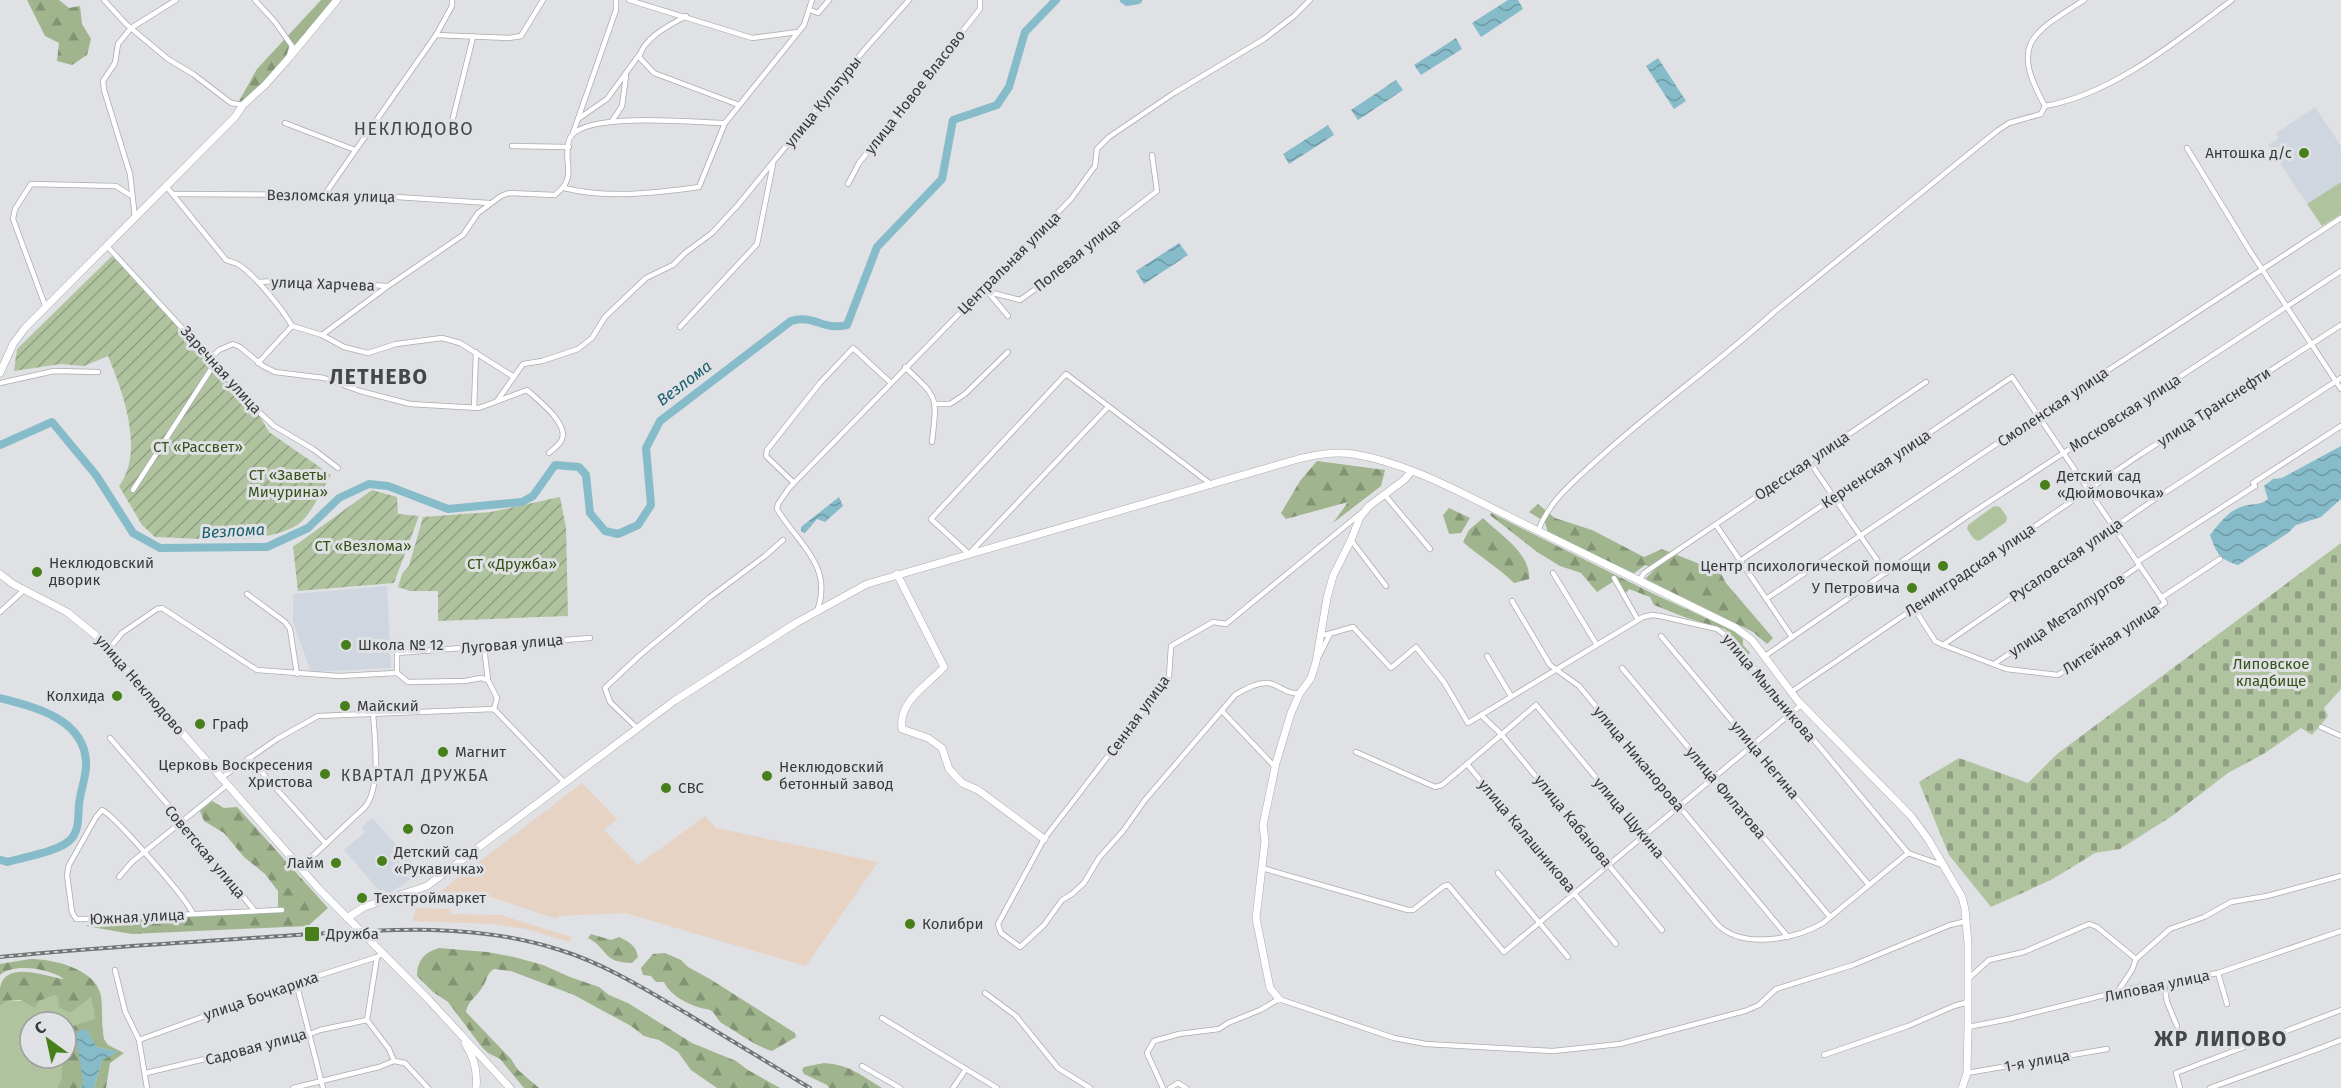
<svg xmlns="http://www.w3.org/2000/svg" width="2341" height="1088" font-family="'Fira Sans',sans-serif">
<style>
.built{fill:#d0d6df}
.industrial{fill:#e7d3c4}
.grass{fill:#b0c39f}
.forest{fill:url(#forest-firs)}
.cemetery{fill:url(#cemetery-stones)}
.garden{fill:url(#garden-furrows)}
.water{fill:url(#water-waves)}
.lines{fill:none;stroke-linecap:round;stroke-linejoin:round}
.river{stroke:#86bbca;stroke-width:8}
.street-casing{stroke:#abacaf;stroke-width:6}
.secondary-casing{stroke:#abacaf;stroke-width:8}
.street{stroke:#fff;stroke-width:4.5}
.secondary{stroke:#fff;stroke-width:7}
.rail-casing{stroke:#737476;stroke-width:4}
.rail{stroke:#dfe1e4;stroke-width:1.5;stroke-dasharray:4.5;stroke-linecap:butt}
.poi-dot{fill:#47801a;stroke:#dfe1e4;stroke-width:2}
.labels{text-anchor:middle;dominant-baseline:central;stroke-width:6;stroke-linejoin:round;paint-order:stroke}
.street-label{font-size:15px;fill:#38393a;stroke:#dfe1e4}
.poi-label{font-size:15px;fill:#38393a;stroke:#dfe1e4;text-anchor:start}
.park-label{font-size:15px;fill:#375218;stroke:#dfe1e4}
.water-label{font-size:16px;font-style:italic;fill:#1a6070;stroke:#dfe1e4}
.neighbourhood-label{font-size:16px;letter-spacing:1.5px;fill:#444648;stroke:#dfe1e4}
.quarter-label{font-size:18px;letter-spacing:1.5px;fill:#444648;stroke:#dfe1e4}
.district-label{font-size:21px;font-weight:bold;letter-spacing:1.5px;fill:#444648;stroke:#dfe1e4}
</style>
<defs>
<pattern id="forest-firs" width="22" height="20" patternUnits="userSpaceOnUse" patternTransform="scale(1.5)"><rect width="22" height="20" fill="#a0b58e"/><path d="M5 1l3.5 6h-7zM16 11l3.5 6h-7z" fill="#839475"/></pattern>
<pattern id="cemetery-stones" width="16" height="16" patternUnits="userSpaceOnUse" patternTransform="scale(1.5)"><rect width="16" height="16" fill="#b0c39f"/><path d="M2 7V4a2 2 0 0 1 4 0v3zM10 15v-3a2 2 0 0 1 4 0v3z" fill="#909f83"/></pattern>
<pattern id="garden-furrows" width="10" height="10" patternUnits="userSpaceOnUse" patternTransform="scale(1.5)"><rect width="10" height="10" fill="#b0c39f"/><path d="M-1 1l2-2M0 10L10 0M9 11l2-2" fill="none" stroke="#909f83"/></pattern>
<pattern id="water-waves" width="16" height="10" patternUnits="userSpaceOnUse" patternTransform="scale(1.5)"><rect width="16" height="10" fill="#86bbca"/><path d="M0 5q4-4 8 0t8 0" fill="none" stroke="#6f99a5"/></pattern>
</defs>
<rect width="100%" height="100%" fill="#dfe1e4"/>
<g class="built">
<polygon points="2315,107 2341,146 2341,182 2307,204 2268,145 2279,138 2276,133"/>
<polygon points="387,586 391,668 311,672 293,622 293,594"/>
<polygon points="372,818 421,872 387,895 383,895 344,850 365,832 362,827"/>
</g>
<g class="industrial">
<polygon points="582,783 617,819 604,830 638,865 705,816 716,828 878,862 806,966 625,913 559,916 556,919 473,891 467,901 433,897"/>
<polygon points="416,908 451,909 451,914 501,915 571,937 569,942 526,929 494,924 412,921"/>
</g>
<g class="grass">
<polygon points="2341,182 2341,214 2322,226 2307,204"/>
<polygon points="1994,506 2000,507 2007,517 2006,522 1979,541 1974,539 1967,529 1968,525"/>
<polygon points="55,995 58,998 91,996 95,1018 72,1027 66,1032 66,1022 30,1022 30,1058 63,1058 61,1080 57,1088 0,1088 0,1007 5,1001 39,1001"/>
</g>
<g class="forest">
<polygon points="27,0 59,0 69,8 80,6 82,24 91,39 87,55 72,65 57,61 59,43 45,36"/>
<polygon points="321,0 335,0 243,105 238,103 257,69"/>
<polygon points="1317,461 1385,470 1381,486 1333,523 1348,502 1286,519 1281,513 1300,481"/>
<polygon points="1538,504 1555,518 1592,530 1644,557 1662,549 1720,572 1726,583 1773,638 1767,644 1753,632 1645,579 1655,569 1645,565 1633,574 1548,533 1545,522 1529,512"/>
<polygon points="1449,508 1470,518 1461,533 1449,534 1443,515"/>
<polygon points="1491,513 1656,595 1732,630 1743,639 1743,645 1750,653 1747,656 1725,629 1687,618 1654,605 1650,597 1629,589 1626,593 1614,581 1597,592 1581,573 1560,566 1537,552 1490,515"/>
<path d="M1483,518C1499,534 1531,553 1529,579L1514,583C1498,567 1480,557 1463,542L1469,530Z"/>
<polygon points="212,801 224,808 237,807 328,908 308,926 132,934 86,926 100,921 267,913 278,907 278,891 265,874 244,857 224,833 204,821 200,811"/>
<path d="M591,934L611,940L619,937C629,942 636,945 638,957L632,963C602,963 608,948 588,938Z"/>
<path d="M439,948L487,952L514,957L543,965L570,977L599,987L609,995L628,1003L692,1043L736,1061L748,1070L780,1088H717L691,1070L678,1052L659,1040L644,1036L631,1026L574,995L511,971L494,969C487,973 487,980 483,986C478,996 467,1001 466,1012L511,1059L518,1070L539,1088H524L500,1059L488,1053L481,1046L448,1002L433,992L417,976C417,960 425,952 439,948Z"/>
<path d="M665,953L681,960L688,967L710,979L795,1033L796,1037L772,1051C753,1045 739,1033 723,1024C717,1021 716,1013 710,1010C709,1009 703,1009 701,1008C687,1004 670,995 664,982H656L651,976L643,975L641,968L653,954Z"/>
<path d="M30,959C54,959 96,969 101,996C103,1011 101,1025 104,1039L108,1045L124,1053L110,1063L106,1088H94L102,1060L117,1052L97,1047L81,1088H57L61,1080L63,1058H66V1032L71,1027L95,1018L91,997L70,1013L59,1007L58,998L55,995L39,1001L35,1008L20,1000L5,1001L0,1007C0,1001 0,994 0,988C5,959 47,977 64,979C51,969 14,962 0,975V964Z"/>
<path d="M824,1063C851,1065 860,1075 882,1088H829L827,1085L804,1074L802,1070L804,1067Z"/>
</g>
<polygon class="cemetery" points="2341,543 2341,689 2324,708 2328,716 2312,735 2301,728 2265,753 2228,773 2172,816 2120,849 2095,853 2051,880 1991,907 1949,855 1919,782 1959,758 2028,783 2057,754"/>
<g class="garden">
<path d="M112,256L259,415L269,432L331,475C323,487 312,513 301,522C271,547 193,538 155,537L142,525L119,486C145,452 123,392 108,356L84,366L61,364L14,371L17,349Z"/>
<polygon points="372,490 397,497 398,514 419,516 394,583 298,591 293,547"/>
<polygon points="560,497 566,528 568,616 438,621 438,591 410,591 398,587 402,574 409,566 423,517 491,512"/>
</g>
<g class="water">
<polygon points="1508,0 1518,0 1523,9 1481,37 1472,23"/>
<polygon points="1456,38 1462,49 1421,75 1414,65"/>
<polygon points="1658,58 1686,101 1674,109 1646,66"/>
<polygon points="1396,80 1403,90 1358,120 1351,110"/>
<polygon points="1328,125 1334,135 1289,164 1283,154"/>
<polygon points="1179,243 1188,255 1144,284 1136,271"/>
<path d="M2341,446V499L2321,517L2296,525L2288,533L2238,565C2219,559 2217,554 2210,535C2219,524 2227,512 2241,507C2251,503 2260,506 2268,499L2264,486L2273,479L2282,478Z"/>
<polygon points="839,497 843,506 825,522 817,519 805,533 801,531 801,527"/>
<polygon points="86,1029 97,1047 118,1052 102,1060 94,1088 81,1088 83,1082 76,1035 80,1030"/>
</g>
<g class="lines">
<g class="river">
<polyline points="1124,0 1127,2 1138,0"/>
<path d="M0,445L52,422L96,475L133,533L160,548L267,547L308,528L339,498L369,484L388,486L448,509L522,502L533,496L555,465L579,467L586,475L590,513L605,531L618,534L638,525L651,505L646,448L660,421L791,321C814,314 823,331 847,325L877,247L942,179L953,120L997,105L1009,87L1025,32L1056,0"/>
<path d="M0,698C34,707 83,718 86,761C87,773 82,786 80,798C77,810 81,827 72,838C62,851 25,857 8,862L0,860"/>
</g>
<defs>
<g id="street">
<polyline points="104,0 126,24 168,59 193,74 231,103 243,105"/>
<polyline points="255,0 275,22 292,46 289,56"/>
<polyline points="629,0 752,38 798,32"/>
<polyline points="810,10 818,13 829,0"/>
<path d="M686,16C668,26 645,37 639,57L654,73L739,105"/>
<polyline points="436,35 509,38 521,36 543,0"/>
<path d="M2045,106C2113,94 2178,40 2232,0"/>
<polyline points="578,119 607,99 639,55"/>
<polyline points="612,121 622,106 626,76"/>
<polyline points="285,123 355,150"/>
<polyline points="573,133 616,10 616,0"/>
<polyline points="449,134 473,37"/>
<polyline points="512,146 569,147"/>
<polyline points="2187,148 2250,251 2341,389"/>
<polyline points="848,184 859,163 980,9 980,0"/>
<path d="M166,186L226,260C230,262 235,262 239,265C254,274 284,311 292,326L258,363"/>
<path d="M564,188C607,199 655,193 699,187L725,123L804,25L812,0"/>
<polyline points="173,194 366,195 489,203"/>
<polyline points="325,194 436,35 452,6 452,0"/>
<polyline points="135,218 130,174 104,90 103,81 115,63 118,44 131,28 176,0"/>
<polyline points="107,246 258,411 274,426 313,449 338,468"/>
<path d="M258,282C276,280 292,285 310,284C336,283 361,285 387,286"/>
<polyline points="988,292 1008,316"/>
<polyline points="989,292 1020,300 1054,276 1085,247 1157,191 1152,155"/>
<polyline points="46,308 13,219 15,209 31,184 116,186 130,195"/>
<polyline points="292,326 322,335 344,347 368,353 396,344 442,338 460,343 514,377"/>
<polyline points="680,327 757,244 773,164"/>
<path d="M322,335L388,286L463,235L478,213L501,196L509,193L555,195C579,176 562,164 569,140C578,110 697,123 725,123"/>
<path d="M211,358L219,350L233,344L240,347L263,366L275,372L324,378L360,391L410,404L479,408L527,390C538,400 568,423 562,439C560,445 553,449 549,453"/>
<path d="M905,367C939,399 937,396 932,442"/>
<polyline points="0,383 54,371 98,372"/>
<polyline points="497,401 523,364 542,361 578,349 592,338 605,317 646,278 673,265 685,253 712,233 738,205 866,48 909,0"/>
<polyline points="936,404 950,404 965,394 1008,352"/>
<polyline points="1108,407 969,554 931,519 1066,374 1212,485"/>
<polyline points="474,408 476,352"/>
<polyline points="1809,461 1886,573"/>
<polyline points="793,482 766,456 767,450 820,383 853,348 891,383"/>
<polyline points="2253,483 2341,426"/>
<polyline points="133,490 215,363"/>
<polyline points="1384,494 1430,549"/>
<polyline points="1716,525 1792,637"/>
<path d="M1538,531C1549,501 1573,482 1596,461C1652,409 1716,365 1773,313L1997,131L2009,123L2041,114L2045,106C2010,43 2031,34 2084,0"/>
<polyline points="1351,540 1386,586"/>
<polyline points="1740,561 2012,377 2165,603 2058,675 2006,669 1943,645 1935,641 1914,608"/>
<polyline points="2137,562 2255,486"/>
<polyline points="1553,573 1597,645"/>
<polyline points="1614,578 1638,620"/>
<polyline points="1639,581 1644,573 1926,382"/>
<polyline points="247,594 285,622 290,629 297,674"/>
<polyline points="2161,598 2220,559"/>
<polyline points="1766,599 2038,416 2341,218"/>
<polyline points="1512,601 1550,665 1579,686 1788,937"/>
<path d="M817,611C834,566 798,544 777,509L778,504L789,488L1071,199L1095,166L1097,149L1109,137L1174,93L1264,39L1294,16L1310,0"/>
<polyline points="0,612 24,590"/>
<polyline points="1321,632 1325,635 1353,627 1391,668 1416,647 1444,682 1468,723 1643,617 1652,615 1660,616 1717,629 1729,638 1908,853"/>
<polyline points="1661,636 1869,885"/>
<polyline points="1943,645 2155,499 2341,378"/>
<polyline points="484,647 488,680 497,698 494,709"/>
<polyline points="109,649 122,633 157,609 162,608 257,670 339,676 397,673"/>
<polyline points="1319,656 1330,634"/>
<polyline points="1487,656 1511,696"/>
<polyline points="1765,656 1969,515 2341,271"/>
<polyline points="1994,664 2139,566"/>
<polyline points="1622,668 1830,917"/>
<polyline points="397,673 397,653 590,638"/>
<polyline points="397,673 408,682 465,681 481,678 488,680"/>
<polyline points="1791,692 2141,454 2341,325"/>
<path d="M1300,693C1287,695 1280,685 1268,683C1258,682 1243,690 1235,695L1145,800L1123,831L1099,858L1084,883L1072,894L1062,900L1044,925L1020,947L1001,933L998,924L1044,839L1169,677L1171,646L1213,622L1226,624L1361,513"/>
<polyline points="1222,711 1275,767"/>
<polyline points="1481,715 1501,734 1662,930"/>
<polyline points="2321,727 2341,736"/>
<polyline points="637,728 610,702 605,688 640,655 709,598 765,556 783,540"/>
<polyline points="110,738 182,821 188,832 209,854 254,910"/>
<polyline points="1356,752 1435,787 1442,785 1467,764"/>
<polyline points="249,758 326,844"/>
<polyline points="221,778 277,739 318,716 494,709 565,783"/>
<polyline points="1908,853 1942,865"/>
<path d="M300,868L365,807C381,788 375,738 373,714"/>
<polyline points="1262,868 1408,910 1413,910 1444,886 1448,885 1504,952 1801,705"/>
<polyline points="1498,873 1568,957"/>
<polyline points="119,877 132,862 227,785"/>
<path d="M193,914C188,900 115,816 102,810L96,817L69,865L67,875L72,912L76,919H89L282,910"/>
<path d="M1616,944L1467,764L1536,705L1717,924C1742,950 1796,939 1823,923L1908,853"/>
<polyline points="377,957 367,1020 389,1049 394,1061 405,1063 428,1088"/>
<polyline points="115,970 125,1011 139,1040 147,1088"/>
<polyline points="2218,973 2227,1004"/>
<polyline points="1968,979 1989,960 2024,952 2089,924 2097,927 2136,959"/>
<polyline points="2164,984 2167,1002 2177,1026"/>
<polyline points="297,986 323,1088"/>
<polyline points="985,993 1016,1016 1058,1068 1090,1088"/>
<polyline points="2116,994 2132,970 2136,959 2170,929 2204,917 2231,902 2267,896 2341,876"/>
<polyline points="882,1018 997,1088"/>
<polyline points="1968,1027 2009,1019 2133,988 2218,973 2341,931"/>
<polyline points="139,1040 227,1008 285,991 308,979 377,957 383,953"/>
<polyline points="1824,1055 1908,1026 1954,1006 1968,1002"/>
<polyline points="862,1066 900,1088"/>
<polyline points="146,1073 310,1034 320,1030 367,1020"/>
<polyline points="1967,1073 2107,1049"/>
<polyline points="293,1088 379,1067 394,1061"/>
<polyline points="953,1088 966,1069"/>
<polyline points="1163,1088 1147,1053 1154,1041 1179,1034 1219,1029 1228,1023 1260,1010 1279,999 1394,1038 1426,1044 1553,1051 1620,1044 1745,1011 1759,1005 1776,989 1853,965 1950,925 1967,921"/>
<polyline points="1170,1088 1178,1083 1186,1088"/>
<polyline points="2180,1088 2176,1073 2341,1010"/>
<path d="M2210,1088C2254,1072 2298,1057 2341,1040"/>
</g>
<g id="secondary">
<polyline points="0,373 13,344 25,328 235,117 243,105 265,85 288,59 337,0"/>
<polyline points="0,574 13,584 67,612 100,639 318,888 429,1000 510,1088"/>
<path d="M897,574L944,667C928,685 898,701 902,729L928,738L942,748L949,769L962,783L978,790L1044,839"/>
<path d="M347,918L364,907L427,886L674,701L796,623L867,584L1298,459C1316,455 1334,451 1353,454C1409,463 1463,494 1514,519C1588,555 1662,592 1736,628L1752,640L1798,701L1911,816L1928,839L1962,897L1965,909L1968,944V1027L1967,1073L1962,1088"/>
<polyline points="1279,999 1270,988 1256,918 1265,841 1263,825 1276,763 1291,713 1300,693 1311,678 1316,662 1327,598 1333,576 1351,540 1360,517 1369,506 1404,480 1411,472"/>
<path d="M465,1043C474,1057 478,1071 476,1088"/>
</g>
</defs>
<use href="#street" class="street-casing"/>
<use href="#secondary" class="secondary-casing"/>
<use href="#street" class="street"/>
<use href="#secondary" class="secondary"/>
<defs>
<path id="rail" d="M0,957C89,948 178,943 267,937C366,931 464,919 560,950C605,964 645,989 686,1013C727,1038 769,1063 810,1088"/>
</defs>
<use href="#rail" class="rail-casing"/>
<use href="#rail" class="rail"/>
</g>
<g class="poi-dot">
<circle cx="2304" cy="153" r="6"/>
<circle cx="2045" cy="485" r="6"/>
<circle cx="1943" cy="566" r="6"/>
<circle cx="37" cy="572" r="6"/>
<circle cx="1912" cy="588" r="6"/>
<circle cx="346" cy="645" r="6"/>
<circle cx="117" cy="696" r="6"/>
<circle cx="345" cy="706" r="6"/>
<circle cx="200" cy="724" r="6"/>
<circle cx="443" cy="752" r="6"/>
<circle cx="325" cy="774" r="6"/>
<circle cx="767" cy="776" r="6"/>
<circle cx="666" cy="788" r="6"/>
<circle cx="408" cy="829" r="6"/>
<circle cx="382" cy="861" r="6"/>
<circle cx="336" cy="863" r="6"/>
<circle cx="362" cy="898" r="6"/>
<circle cx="910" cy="924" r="6"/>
<rect x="304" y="926" width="16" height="16" rx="3"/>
</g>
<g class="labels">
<g class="street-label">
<text transform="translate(915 92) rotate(-52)">улица Новое Власово</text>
<text transform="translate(823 102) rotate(-51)">улица Культуры</text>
<text transform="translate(331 196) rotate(1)">Везломская улица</text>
<text transform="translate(1077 255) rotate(-39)">Полевая улица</text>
<text transform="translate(1009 263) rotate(-45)">Центральная улица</text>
<text transform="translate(323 284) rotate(2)">улица Харчева</text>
<text transform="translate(221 370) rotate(48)">Заречная улица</text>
<text transform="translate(2053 407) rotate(-34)">Смоленская улица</text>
<text transform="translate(2214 407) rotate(-33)">улица Транснефти</text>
<text transform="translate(2125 413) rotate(-33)">Московская улица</text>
<text transform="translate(1802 466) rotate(-34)">Одесская улица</text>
<text transform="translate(1876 469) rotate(-34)">Керченская улица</text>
<text transform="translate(2066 560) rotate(-35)">Русаловская улица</text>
<text transform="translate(1970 570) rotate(-34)">Ленинградская улица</text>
<text transform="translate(2067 615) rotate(-34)">улица Металлургов</text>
<text transform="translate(2111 639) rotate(-34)">Литейная улица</text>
<text transform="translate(512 644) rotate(-5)">Луговая улица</text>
<text transform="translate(140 685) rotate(49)">улица Неклюдово</text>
<text transform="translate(1769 688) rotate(50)">улица Мыльникова</text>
<text transform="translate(1138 716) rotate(-54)">Сенная улица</text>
<text transform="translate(1639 759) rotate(50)">улица Никанорова</text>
<text transform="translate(1765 760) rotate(50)">улица Негина</text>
<text transform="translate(1726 793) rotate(50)">улица Филатова</text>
<text transform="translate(1629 818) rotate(50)">улица Щукина</text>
<text transform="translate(1573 821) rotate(51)">улица Кабанова</text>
<text transform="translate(1527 836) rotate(50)">улица Калашникова</text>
<text transform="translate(205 852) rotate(50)">Советская улица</text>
<text transform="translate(137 917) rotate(-3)">Южная улица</text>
<text transform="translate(2157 986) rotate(-12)">Липовая улица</text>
<text transform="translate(261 996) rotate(-19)">улица Бочкариха</text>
<text transform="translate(256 1047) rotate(-15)">Садовая улица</text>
<text transform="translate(2037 1061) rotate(-10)">1-я улица</text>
</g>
<g class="poi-label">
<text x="2292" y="153" text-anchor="end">Антошка д/с</text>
<text x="2057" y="476">Детский сад<tspan x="2057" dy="17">«Дюймовочка»</tspan></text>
<text x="49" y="563">Неклюдовский<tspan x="49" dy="17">дворик</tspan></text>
<text x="1931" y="566" text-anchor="end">Центр психологической помощи</text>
<text x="1900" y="588" text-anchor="end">У Петровича</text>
<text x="358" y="645">Школа № 12</text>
<text x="105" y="696" text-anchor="end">Колхида</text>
<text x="357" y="706">Майский</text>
<text x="212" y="724">Граф</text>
<text x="455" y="752">Магнит</text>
<text x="313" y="765" text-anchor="end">Церковь Воскресения<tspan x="313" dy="17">Христова</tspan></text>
<text x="779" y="767">Неклюдовский<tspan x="779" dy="17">бетонный завод</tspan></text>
<text x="678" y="788">СВС</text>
<text x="420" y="829">Ozon</text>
<text x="394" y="852">Детский сад<tspan x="394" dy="17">«Рукавичка»</tspan></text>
<text x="324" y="863" text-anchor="end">Лайм</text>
<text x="374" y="898">Техстроймаркет</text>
<text x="922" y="924">Колибри</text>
<text x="326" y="934">Дружба</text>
</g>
<g class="park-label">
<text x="198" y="447">СТ «Рассвет»</text>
<text x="288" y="475">СТ «Заветы<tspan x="288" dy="17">Мичурина»</tspan></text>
<text x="363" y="546">СТ «Везлома»</text>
<text x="512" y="564">СТ «Дружба»</text>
<text x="2271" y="664">Липовское<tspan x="2271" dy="17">кладбище</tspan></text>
</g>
<g class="water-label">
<text transform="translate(684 383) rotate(-37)">Везлома</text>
<text transform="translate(233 531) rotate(-3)">Везлома</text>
</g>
<g class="neighbourhood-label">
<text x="415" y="775">КВАРТАЛ ДРУЖБА</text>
</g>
<g class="quarter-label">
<text x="414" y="129">НЕКЛЮДОВО</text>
</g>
<g class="district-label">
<text x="379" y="377">ЛЕТНЕВО</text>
<text x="2221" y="1039">ЖР ЛИПОВО</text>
</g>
</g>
<g transform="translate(48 1040) rotate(327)"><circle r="28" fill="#dfe1e4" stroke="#9c9ea0" stroke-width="1.5"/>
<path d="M0-4.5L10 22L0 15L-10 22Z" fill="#47801a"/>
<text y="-9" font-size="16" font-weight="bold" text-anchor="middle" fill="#38393a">С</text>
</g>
</svg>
